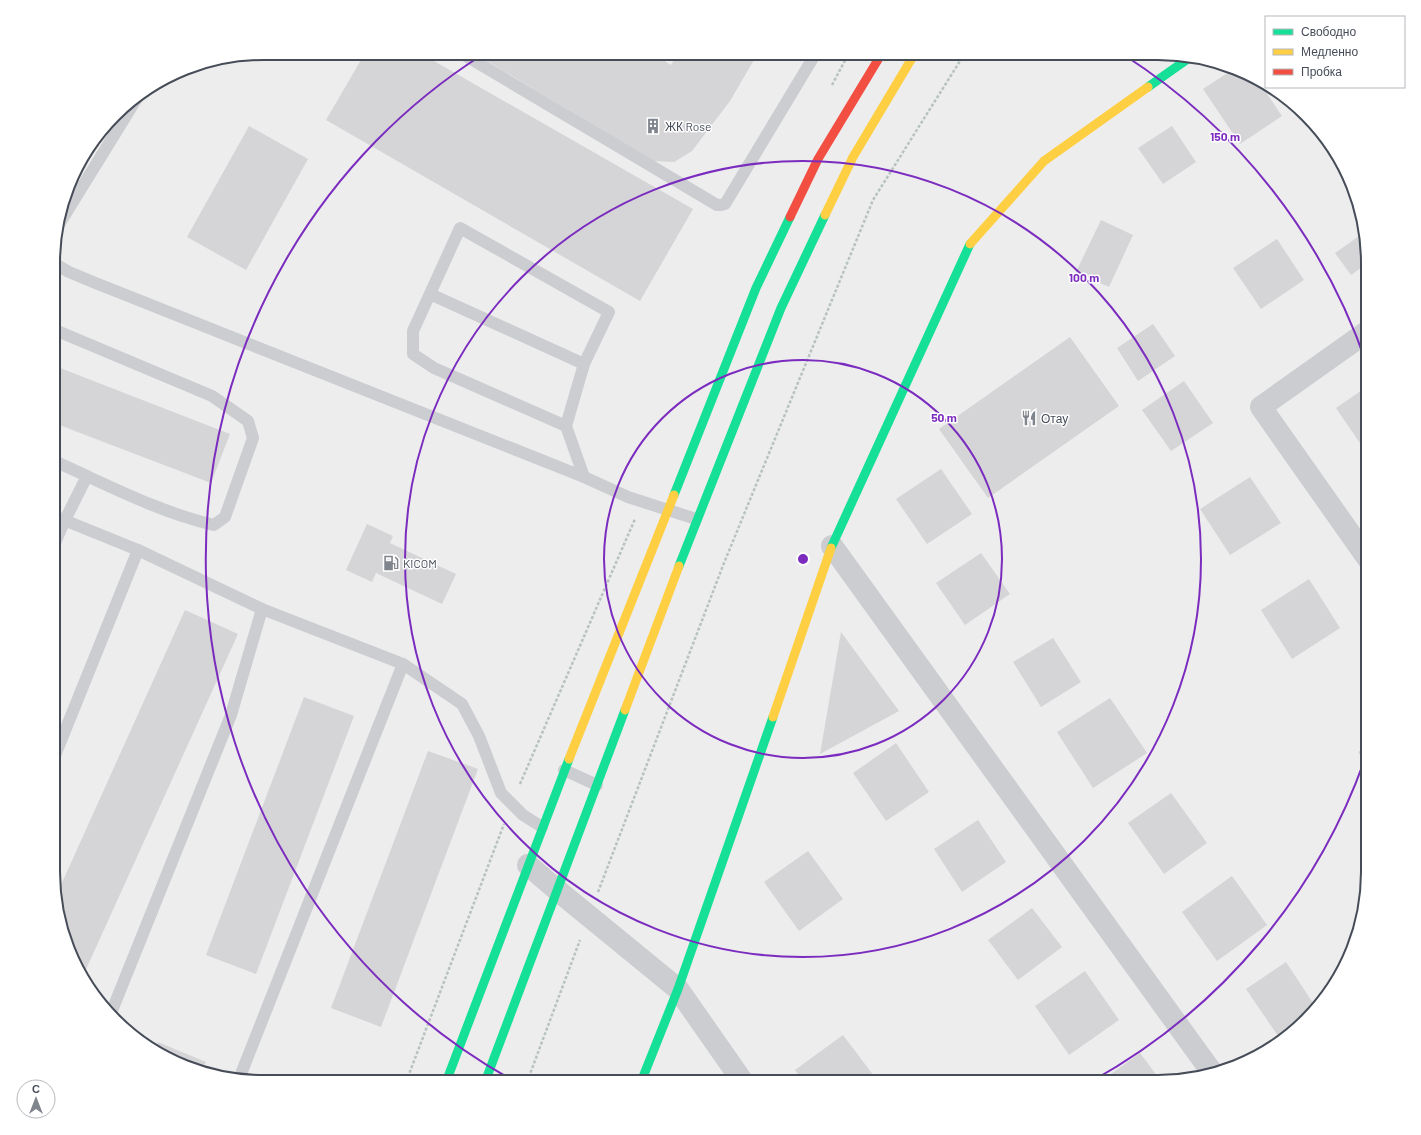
<svg xmlns="http://www.w3.org/2000/svg" width="1421" height="1135" font-family="Barlow,sans-serif">
<style>
.building{fill:#d5d5d7}
.lines{fill:none;stroke-linecap:round;stroke-linejoin:round}
.path{stroke:#b7c2c1;stroke-width:2.5;stroke-dasharray:3 2;stroke-linecap:butt}
.lane{stroke:#cbcdd0;stroke-width:12}
.street{stroke:#cbcdd0;stroke-width:22}
.fast{stroke:#16e098;stroke-width:9}
.slow{stroke:#ffcf43;stroke-width:9}
.jam{stroke:#f24e42;stroke-width:9}
.ring{fill:none;stroke:#7b2cbf;stroke-width:2}
.labels{text-anchor:middle;dominant-baseline:central;stroke-width:3;stroke-linejoin:round;paint-order:stroke}
.poi-label{font-size:12px;fill:#464c58;stroke:#fff;text-anchor:start}
.rim{fill:none;stroke:#464c58;stroke-width:2}
.centre{fill:#7b2cbf;stroke:#fff;stroke-width:2}
.ring-label{font-size:12px;text-anchor:middle;font-weight:bold;fill:#7b2cbf;stroke:#fff;stroke-width:3;stroke-linejoin:round;paint-order:stroke}
</style>
<rect width="100%" height="100%" fill="#ededed"/>
<g class="building">
<polygon points="365,53 420,53 693,209 640,301 326,120"/>
<polygon points="474,53 651,53 671,65 678,53 758,53 730,101 692,151 674,162 653,161"/>
<polygon points="1235,68 1259,82 1282,116 1240,144 1203,89"/>
<polygon points="249,126 308,159 246,270 187,237"/>
<polygon points="1172,126 1196,162 1163,184 1138,148"/>
<polygon points="1101,220 1133,235 1109,287 1076,272"/>
<polygon points="1362,234 1368,263 1351,275 1335,253"/>
<polygon points="1277,239 1304,280 1261,309 1233,268"/>
<polygon points="1153,324 1175,356 1138,381 1117,348"/>
<polygon points="1070,337 1119,406 988,498 939,429"/>
<polygon points="55,366 230,434 211,483 54,423"/>
<polygon points="1184,381 1213,423 1171,451 1142,410"/>
<polygon points="1368,386 1368,447 1364,449 1336,408"/>
<polygon points="941,469 972,514 927,544 896,499"/>
<polygon points="1250,477 1281,523 1230,555 1200,509"/>
<polygon points="367,524 393,536 390,543 456,574 442,604 376,573 372,582 346,570"/>
<polygon points="981,553 1010,594 965,625 936,583"/>
<polygon points="1309,579 1340,628 1292,659 1261,610"/>
<polygon points="185,610 238,634 83,976 75,965 56,896"/>
<polygon points="841,632 899,711 820,754"/>
<polygon points="1053,638 1081,682 1041,707 1013,662"/>
<polygon points="304,697 354,716 256,974 206,955"/>
<polygon points="1110,698 1147,753 1093,788 1057,732"/>
<polygon points="896,743 929,792 886,821 853,773"/>
<polygon points="1368,746 1368,767 1358,752"/>
<polygon points="428,751 478,769 381,1027 331,1008"/>
<polygon points="1171,793 1207,843 1164,874 1128,823"/>
<polygon points="978,820 1006,862 962,892 934,849"/>
<polygon points="808,851 843,899 799,931 764,882"/>
<polygon points="1232,876 1267,925 1217,961 1182,912"/>
<polygon points="1032,908 1062,947 1018,980 988,940"/>
<polygon points="1286,962 1317,1009 1311,1014 1278,1036 1246,989"/>
<polygon points="1085,971 1119,1020 1069,1055 1035,1006"/>
<polygon points="843,1035 877,1080 875,1082 804,1082 795,1070"/>
<polygon points="158,1042 206,1062 202,1070 182,1066 155,1049"/>
<polygon points="1140,1053 1161,1081 1100,1082"/>
</g>
<g class="lines">
<g class="path">
<polyline points="832,85 849,53"/>
<polyline points="520,784 635,519"/>
<polyline points="598,892 724,563 873,200 965,53"/>
<polyline points="406,1082 504,824"/>
<polyline points="527,1082 580,940"/>
</g>
<g class="lane">
<polyline points="461,53 717,205 721,205 725,204 816,53"/>
<polyline points="58,226 137,98"/>
<polyline points="55,264 69,272 93,282 584,477 628,497 696,519"/>
<polyline points="430,294 584,364"/>
<polyline points="566,426 434,368 413,354 413,331 460,228 609,312 584,364 566,426 584,477"/>
<path d="M54,461C106,484 158,512 214,525L225,517L253,438L248,421L212,396L55,330"/>
<polyline points="54,516 138,550 262,609 403,664 462,704 479,736 501,793 523,815 542,827"/>
<polyline points="54,545 65,520 87,476"/>
<polyline points="54,758 138,550"/>
<polyline points="564,770 597,785"/>
<polyline points="111,1013 231,715 262,609"/>
<polyline points="239,1079 403,664"/>
</g>
<g class="street">
<polyline points="832,546 1211,1071"/>
<polyline points="1368,559 1261,407 1368,331"/>
<polyline points="528,865 557,890 678,989 743,1082"/>
</g>
<g class="fast">
<polyline points="1148,87 1189,58"/>
<polyline points="674,495 756,288 790,217"/>
<polyline points="831,548 970,244"/>
<polyline points="679,566 781,308 825,215"/>
<polyline points="446,1082 569,759"/>
<polyline points="485,1082 625,710"/>
<polyline points="641,1082 678,989 773,717"/>
</g>
<g class="slow">
<polyline points="825,215 853,157 915,53"/>
<polyline points="970,244 1044,161 1148,87"/>
<polyline points="625,710 679,566"/>
<polyline points="773,717 831,548"/>
<polyline points="569,759 674,495"/>
</g>
<polyline class="jam" points="790,217 818,159 882,53"/>
</g>
<g class="ring">
<circle cx="803" cy="559" r="199"/>
<circle cx="803" cy="559" r="398"/>
<path d="M1367 753A597 597 0 0 1 1092 1081M514 1081A597 597 0 0 1 482 55M1124 55A597 597 0 0 1 1367 365"/>
</g>
<defs>
<symbol id="building-bare" viewBox="-9 -9 18 18"><path d="M-4-6H4V6H1V3H-1V6H-4ZM-2.5-4.3h1.7v1.8h-1.7ZM.8-4.3h1.7v1.8H.8ZM-2.5-1h1.7V.8h-1.7ZM.8-1h1.7V.8H.8Z" fill="#80848c" stroke="#fff" stroke-width="2.5" paint-order="stroke"/></symbol>
<symbol id="restaurant-bare" viewBox="-9 -9 18 18"><path d="M-5-6h1v4h1v-4h1v4h1v-4h1v5L-1.5 .5V6h-2V.5L-5-1ZM5-6V6H3V1.5H1.5Q1.5-4 5-6Z" fill="#80848c" stroke="#fff" stroke-width="2.5" paint-order="stroke"/></symbol>
<symbol id="fuel-bare" viewBox="-9 -9 18 18"><path d="M-5.5-6h7V0h2V4h1.3V-2.5L3-4.5l.8-.8L6-3V5H2.5V1h-1V6h-7ZM-4.2-4.7v3.2H.2V-4.7Z" fill="#80848c" stroke="#fff" stroke-width="2.5" paint-order="stroke"/></symbol>
</defs>
<g fill-rule="evenodd">
<use href="#building-bare" x="642" y="115" width="22" height="22"/>
<use href="#restaurant-bare" x="1018" y="407" width="22" height="22"/>
<use href="#fuel-bare" x="380" y="552" width="22" height="22"/>
</g>
<g class="labels">
<g class="poi-label">
<text x="665" y="126">ЖК Rose</text>
<text x="1041" y="418">Отау</text>
<text x="403" y="563">KICOM</text>
</g>
</g>
<path d="M0 0H1421V1135H0ZM263 60H1158A203 203 0 0 1 1361 263V872A203 203 0 0 1 1158 1075H263A203 203 0 0 1 60 872V263A203 203 0 0 1 263 60Z" fill="#fff" fill-rule="evenodd"/>
<path class="rim" d="M263 60H1158A203 203 0 0 1 1361 263V872A203 203 0 0 1 1158 1075H263A203 203 0 0 1 60 872V263A203 203 0 0 1 263 60Z"/>
<circle cx="803" cy="559" r="6" class="centre"/>
<g class="ring-label">
<text x="1225" y="141">150 m</text>
<text x="1084" y="282">100 m</text>
<text x="944" y="422">50 m</text>
</g>
<rect x="1265" y="16" width="140" height="72" fill="#ffffff" stroke="#b5b7bc"/>
<rect x="1273" y="29" width="20" height="6" fill="#16e098" stroke="#b5b7bc"/>
<text x="1301" y="36" font-size="12" fill="#464c58">Свободно</text>
<rect x="1273" y="49" width="20" height="6" fill="#ffcf43" stroke="#b5b7bc"/>
<text x="1301" y="56" font-size="12" fill="#464c58">Медленно</text>
<rect x="1273" y="69" width="20" height="6" fill="#f24e42" stroke="#b5b7bc"/>
<text x="1301" y="76" font-size="12" fill="#464c58">Пробка</text>
<g transform="translate(36 1099)"><circle r="19" fill="#ffffff" stroke="#b5b7bc"/>
<path d="M0-3L7 15L0 10L-7 15Z" fill="#80848c"/>
<text y="-6" font-size="11" font-weight="bold" text-anchor="middle" fill="#464c58">С</text>
</g>
</svg>
